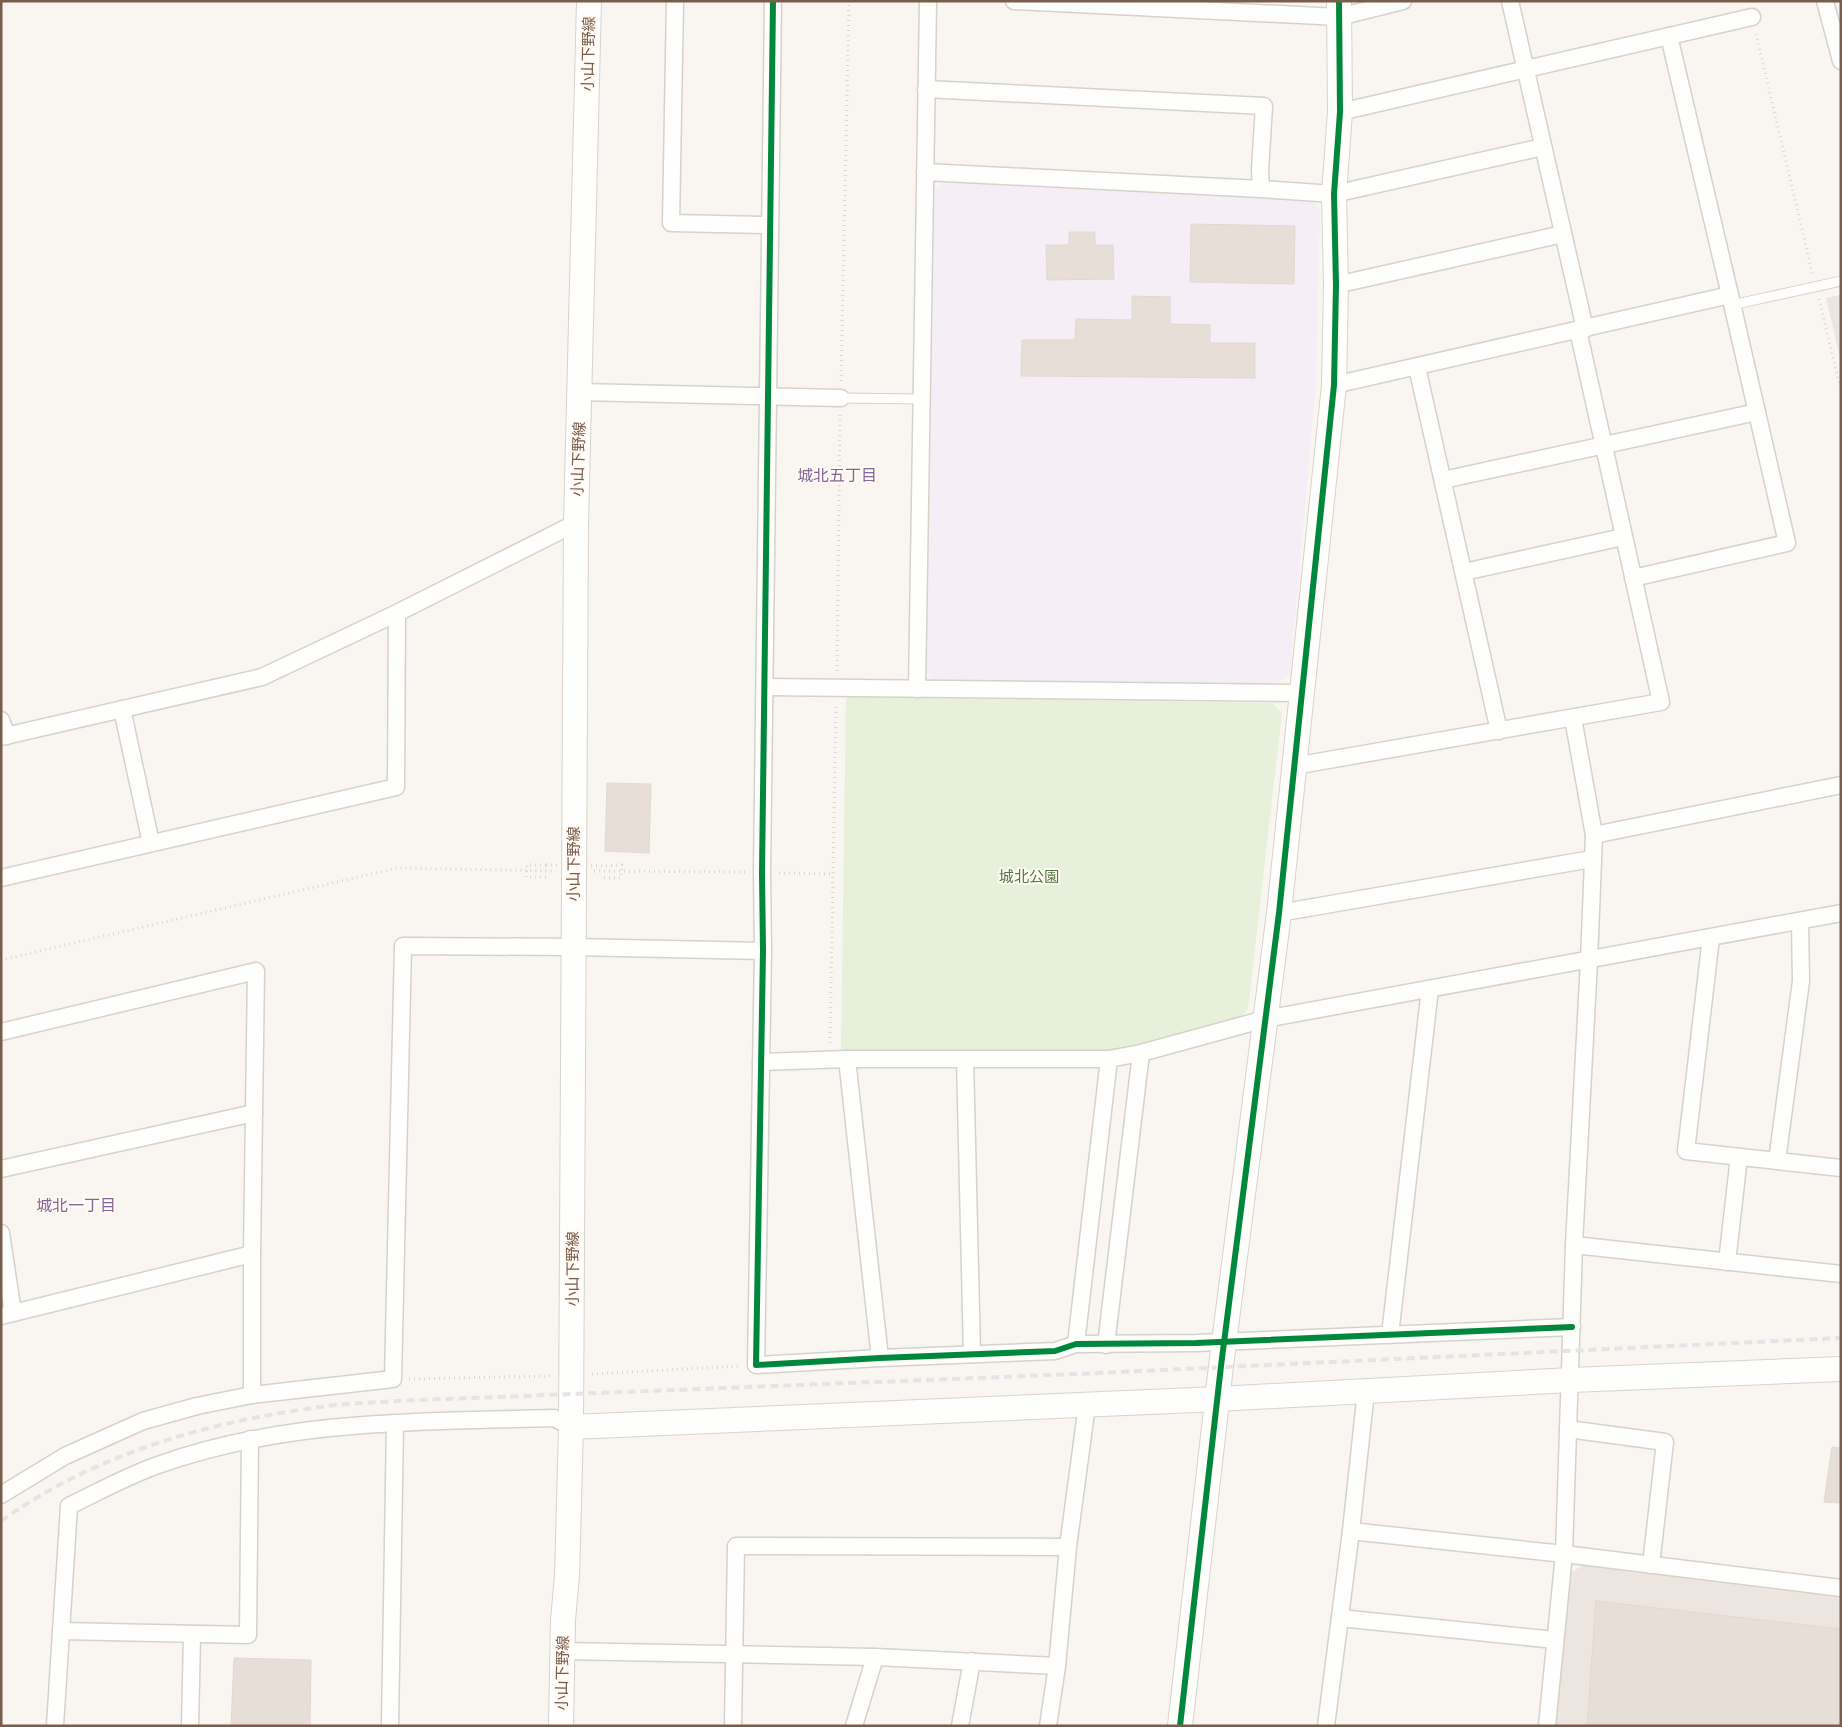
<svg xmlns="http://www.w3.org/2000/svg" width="1842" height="1727" font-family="Arial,'Noto Sans JP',sans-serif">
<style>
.industrial{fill:#ede5e0}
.education{fill:#f6eef6}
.green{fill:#e7f0db}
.building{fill:#e6ded7;stroke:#e2d8d2}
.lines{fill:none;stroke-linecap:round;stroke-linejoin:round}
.lane-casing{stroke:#d7d1cb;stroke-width:11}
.street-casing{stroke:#d7d1cb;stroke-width:19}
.secondary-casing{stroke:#d9d2cb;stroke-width:26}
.path{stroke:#dcd5d0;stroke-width:3;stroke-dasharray:1 4;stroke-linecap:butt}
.lane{stroke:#fefefd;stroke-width:9}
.street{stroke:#fefefd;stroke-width:16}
.secondary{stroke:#fefefd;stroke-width:24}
.rail{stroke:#e6e3e7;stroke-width:4;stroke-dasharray:8 5;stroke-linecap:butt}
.path-bridge{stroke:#dcd5d0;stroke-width:3;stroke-dasharray:1 4;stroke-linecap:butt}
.cycleway-casing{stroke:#fffaf3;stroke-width:9}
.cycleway{stroke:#00873e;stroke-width:6}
.labels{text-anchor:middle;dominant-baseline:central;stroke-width:4;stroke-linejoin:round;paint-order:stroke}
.street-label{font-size:15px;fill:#7a5c4d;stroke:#fffaf3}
.park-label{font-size:15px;fill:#537a41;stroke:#fffaf3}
.neighbourhood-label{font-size:16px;fill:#846695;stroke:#fffaf3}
</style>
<rect width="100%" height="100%" fill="#f9f5f0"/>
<g class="industrial">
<polygon points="1841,295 1841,362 1826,298"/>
<polygon points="1583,1565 1841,1596 1841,1726 1554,1726 1570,1573"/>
</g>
<polygon class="education" points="943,181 1311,199 1320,209 1316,383 1290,673 1275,686 933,681 925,670 933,191"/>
<polygon class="green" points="848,697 1273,703 1282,713 1248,1009 1241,1017 1127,1048 1072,1054 841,1050 846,699"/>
<g class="building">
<polygon points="1191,224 1295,226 1294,284 1190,282"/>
<polygon points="1069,232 1095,232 1095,245 1113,245 1114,279 1047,280 1046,245 1069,245"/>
<polygon points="1132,296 1170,297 1170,324 1210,325 1210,343 1255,343 1255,378 1021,376 1022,340 1075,340 1076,319 1132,320"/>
<polygon points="607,783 651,784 649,853 605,851"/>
<polygon points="1832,1447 1841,1448 1841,1503 1824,1502"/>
<polygon points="1596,1601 1841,1629 1841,1726 1587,1726"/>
<polygon points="234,1658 311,1660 310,1726 231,1726"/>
</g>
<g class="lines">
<defs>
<g id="lane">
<polyline points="1732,305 1841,281"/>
<polyline points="841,398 921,399"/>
</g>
<g id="street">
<polyline points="675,1 671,223 770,225"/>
<polyline points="773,1 762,873 763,951 756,1365 880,1358 1055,1351 1076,1344 1196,1343 1572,1327"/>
<polyline points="1014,1 1339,17 1403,1"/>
<polyline points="1510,1 1585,329"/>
<polyline points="1825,1 1841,61"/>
<polyline points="926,89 1264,106 1260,170 1261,189"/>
<polyline points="1340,112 1752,17"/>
<polyline points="925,172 1261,189 1334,194 1543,147"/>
<polyline points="1336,285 1563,234"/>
<polyline points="1417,367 1499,731"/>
<polyline points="1334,385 1730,295"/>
<polyline points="580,392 841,398"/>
<polyline points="1443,480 1757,412"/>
<polyline points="1464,572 1623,537"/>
<polyline points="1633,578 1787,543 1730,295 1669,36"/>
<polyline points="765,687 1302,693"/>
<polyline points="917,689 928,1"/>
<polyline points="122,709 151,843"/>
<polyline points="1,720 7,736"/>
<polyline points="1,737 262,677 397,613 576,523"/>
<polyline points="1294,766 1661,702 1578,330"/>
<polyline points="1594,835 1841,785"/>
<polyline points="1,878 396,787 397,613"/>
<polyline points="1279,913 1592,859"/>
<polyline points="1711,938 1686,1151 1841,1168"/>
<polyline points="1,1032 256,971 252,1254 252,1395"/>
<polyline points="847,1059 880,1358"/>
<polyline points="965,1059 972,1354"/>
<polyline points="761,1062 847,1059 1109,1059 1141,1053 1265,1019 1841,913"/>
<polyline points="1777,1161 1801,981 1800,921"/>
<polyline points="1,1169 254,1113"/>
<polyline points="1,1233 13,1313"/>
<polyline points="1574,1245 1841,1274"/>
<polyline points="1727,1262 1739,1157"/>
<polyline points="1,1316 252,1254"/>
<polyline points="1390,1335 1430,989"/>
<polyline points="1076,1344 1109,1059"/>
<polyline points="1106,1345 1141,1053"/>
<polyline points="1568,1429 1665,1442 1651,1565"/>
<polyline points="1,1495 65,1456 143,1421 197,1406 252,1395 393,1379 403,946 573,947 763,951"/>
<polyline points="1351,1531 1564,1554 1841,1588"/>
<polyline points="1340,1618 1555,1640"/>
<polyline points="61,1631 248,1635 250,1439"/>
<polyline points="562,1651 875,1657 1057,1666"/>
<path d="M55,1726L69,1506C98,1492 127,1476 158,1465C287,1419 419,1422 554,1418L571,1427"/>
<polyline points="190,1726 192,1635"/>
<polyline points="390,1726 395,1423"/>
<polyline points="733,1726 736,1546 1068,1547"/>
<polyline points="854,1726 875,1657"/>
<polyline points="960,1726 972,1661"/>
<polyline points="1048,1726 1057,1666 1068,1547 1087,1405"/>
<polyline points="1326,1726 1351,1531 1366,1391"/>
<polyline points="1547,1726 1564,1554 1574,1245 1589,961 1594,835 1573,718"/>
</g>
<g id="secondary">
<polyline points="571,1427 1218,1399 1571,1380 1841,1369"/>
<polyline points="561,1726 563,1620 567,1576 571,1427 576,523 589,1"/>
<polyline points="1180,1726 1221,1366 1279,913 1334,385 1336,285 1334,194 1340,112 1339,1"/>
</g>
</defs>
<use href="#lane" class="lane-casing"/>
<use href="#street" class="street-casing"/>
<use href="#secondary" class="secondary-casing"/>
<g class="path">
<polyline points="1756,34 1813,276"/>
<polyline points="1819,299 1841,391"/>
<polyline points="841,381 849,1"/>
<polyline points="837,671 840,415"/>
<polyline points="546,865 527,865 526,877 549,877"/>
<polyline points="594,871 745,872"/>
<polyline points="779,873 834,874"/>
<polyline points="604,878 621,878 622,865 606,866"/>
<polyline points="1,960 397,868 555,871"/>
<polyline points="830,1043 836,705"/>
<polyline points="592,1374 740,1366"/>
<polyline points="409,1379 550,1376"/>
</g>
<use href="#lane" class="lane"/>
<use href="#street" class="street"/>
<use href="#secondary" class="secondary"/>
<path class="rail" d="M1,1521C95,1454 207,1422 320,1407C345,1403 370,1403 396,1401L1077,1374L1841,1338"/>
<polyline class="path-bridge" points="546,865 606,866"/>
<defs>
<g id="cycleway">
<polyline points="773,1 762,873 763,951 756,1365 880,1358 1055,1351 1076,1344 1196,1343 1572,1327"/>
<polyline points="1180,1726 1221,1366 1279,913 1334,385 1336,285 1334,194 1340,112 1339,1"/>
</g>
</defs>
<use href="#cycleway" class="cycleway-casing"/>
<use href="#cycleway" class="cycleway"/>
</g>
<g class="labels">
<g class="street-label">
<text transform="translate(588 54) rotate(-89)">小山下野線</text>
<text transform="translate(578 459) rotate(-88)">小山下野線</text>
<text transform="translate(573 864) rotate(-90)">小山下野線</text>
<text transform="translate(572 1269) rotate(-90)">小山下野線</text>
<text transform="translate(562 1673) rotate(-89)">小山下野線</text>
</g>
<g class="park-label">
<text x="1029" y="876">城北公園</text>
</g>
<g class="neighbourhood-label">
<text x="837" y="475">城北五丁目</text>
<text x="76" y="1205">城北一丁目</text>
</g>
</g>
<rect width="1842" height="1727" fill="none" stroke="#7a5c4d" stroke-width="5"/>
</svg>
